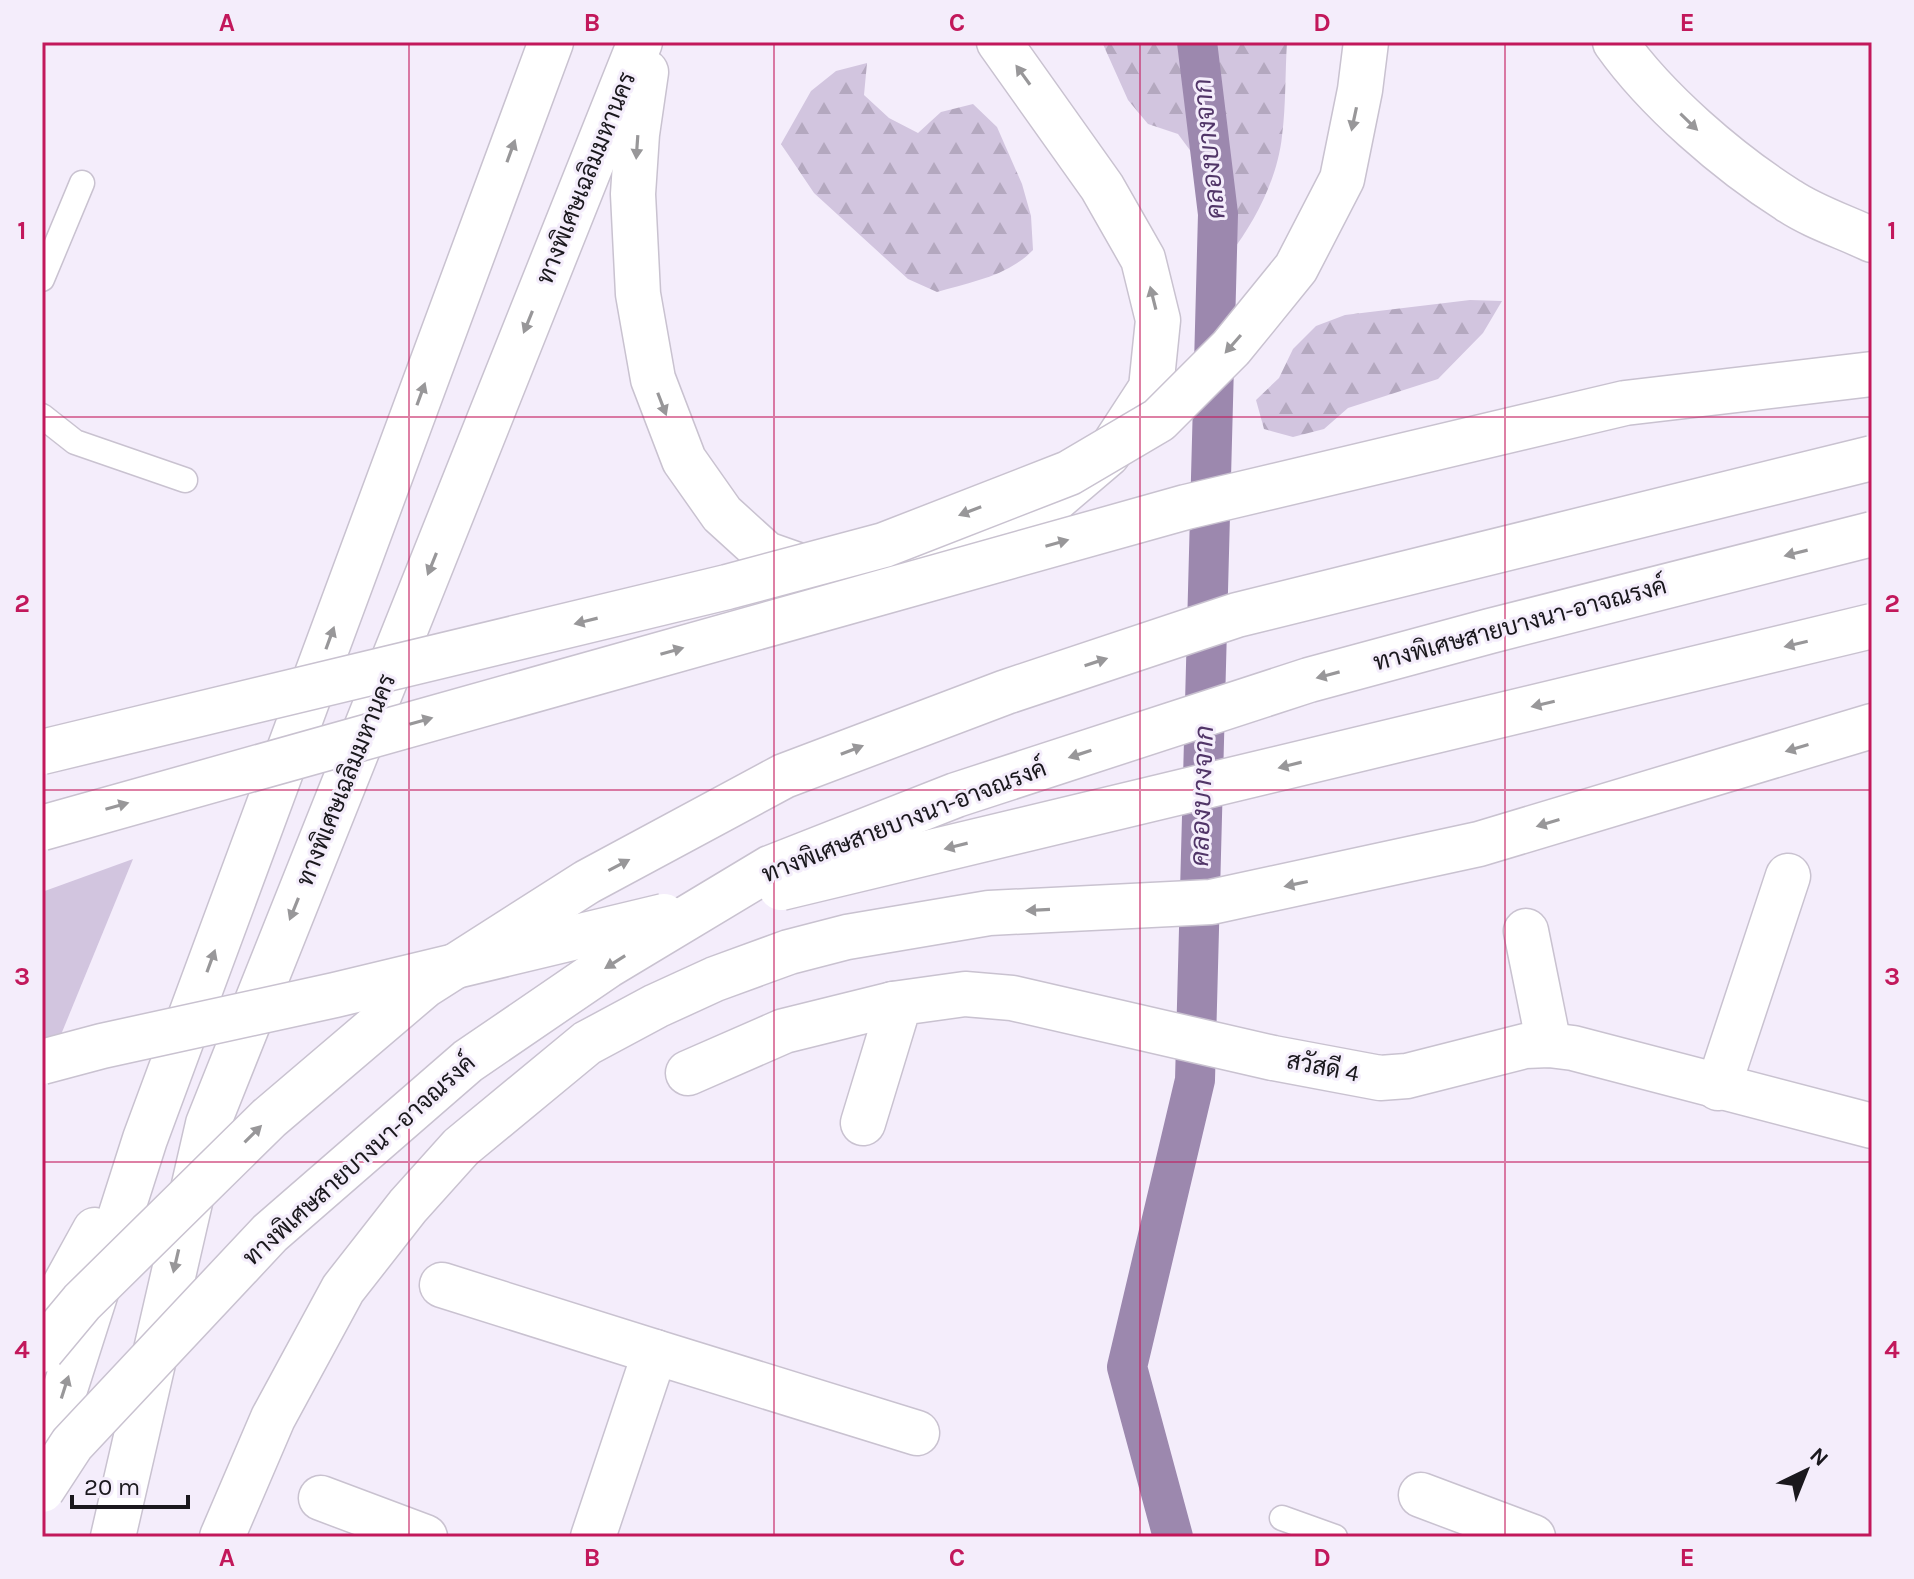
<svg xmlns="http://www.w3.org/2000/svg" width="1914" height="1579" font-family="Karla,Sarabun,sans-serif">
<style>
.grass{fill:#d2c5df}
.forest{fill:url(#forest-firs)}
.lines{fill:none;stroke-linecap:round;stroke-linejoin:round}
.canal{stroke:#9c88ae;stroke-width:40}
.lane-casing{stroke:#c9c2d0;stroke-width:27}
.street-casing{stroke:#c9c2d0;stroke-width:47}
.highway-casing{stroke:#c9c2d0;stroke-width:47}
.lane{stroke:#fff;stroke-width:24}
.street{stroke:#fff;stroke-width:44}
.highway{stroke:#fff;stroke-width:44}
.highway-bridge-casing{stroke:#c9c2d0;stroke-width:47;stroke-linecap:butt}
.highway-bridge{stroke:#fff;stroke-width:44}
.oneway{fill:#989799}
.grid{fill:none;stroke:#c2185b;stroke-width:2;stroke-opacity:0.55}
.labels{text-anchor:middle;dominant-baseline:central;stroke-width:6;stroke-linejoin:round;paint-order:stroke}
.street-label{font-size:24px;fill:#1a181d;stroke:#f4edfb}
.water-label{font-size:26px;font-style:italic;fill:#513568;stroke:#f4edfb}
.neatline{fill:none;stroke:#c2185b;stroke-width:3}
.grid-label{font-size:26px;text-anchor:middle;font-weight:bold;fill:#c2185b}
</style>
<defs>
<pattern id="forest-firs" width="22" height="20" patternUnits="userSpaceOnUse" patternTransform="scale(2)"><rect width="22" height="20" fill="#d2c5df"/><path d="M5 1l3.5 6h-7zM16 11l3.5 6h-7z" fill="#b4a8bf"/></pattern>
</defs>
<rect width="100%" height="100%" fill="#f4edfb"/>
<polygon class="grass" points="133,859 42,1081 42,892"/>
<g class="forest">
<path d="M1102,42H1287C1285,73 1286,105 1282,136C1278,177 1255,222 1230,254L1195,157L1178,134L1148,124L1128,100Z"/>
<path d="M867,63L864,95L889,118L918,133L941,112L973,104L997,127L1022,184L1031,216L1033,250C1008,276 971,282 937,292L908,279L814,193L781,144L811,91L836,71Z"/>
<polygon points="1470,300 1502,301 1483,333 1438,379 1348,408 1324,429 1293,437 1264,429 1256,400 1279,378 1293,349 1316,326 1345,315"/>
</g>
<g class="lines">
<polyline class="canal" points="1173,1537 1127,1367 1195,1080 1218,214 1197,42"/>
<defs>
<g id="lane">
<polyline points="42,279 82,183"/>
<polyline points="42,416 75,442 185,480"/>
<polyline points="1282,1518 1335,1537"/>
</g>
<g id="street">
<polyline points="1526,931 1549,1045"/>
<polyline points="688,1073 784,1031 893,1004"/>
<polyline points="1718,1088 1788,876"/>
<polyline points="863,1123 898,1008 893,1004 965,994 1012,998 1273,1058 1380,1078 1407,1076 1525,1046 1549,1045 1573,1048 1872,1126"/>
<polyline points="442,1285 655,1352"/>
<polyline points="1421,1495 1533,1537"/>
<polyline points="321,1498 425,1537"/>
<polyline points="593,1537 655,1352 917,1433"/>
</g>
<g id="highway">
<path d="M1615,42C1656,100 1728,162 1788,200C1813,217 1845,227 1872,240"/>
<polyline points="646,72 637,134 633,194 638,294 653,379 684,460 722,514 766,554 823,574 890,576 961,551 1033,518 1108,454 1151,388 1158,320 1143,259 1102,187 999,42"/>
<polyline points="42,1326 95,1230"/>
<polyline points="42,1461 145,1139 551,42"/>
<polyline points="113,1537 208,1124 640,42"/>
<polyline points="222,1537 273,1418 343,1289 408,1206 461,1147 587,1043 656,1006 715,979 789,952 847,937 989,913 1211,902 1479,844 1872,726"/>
</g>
</defs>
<use href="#lane" class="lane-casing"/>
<use href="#street" class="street-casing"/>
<use href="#highway" class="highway-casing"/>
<use href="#lane" class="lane"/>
<use href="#street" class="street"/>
<use href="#highway" class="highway"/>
<defs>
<g id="highway-bridge">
<polyline points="42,752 727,587 884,545 1069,473 1159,420 1231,348 1296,268 1342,179 1360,90 1366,42"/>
<polyline points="42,828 1186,507 1625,403 1872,374"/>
<polyline points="781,888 1872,626"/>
<polyline points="42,1062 102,1046 335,995 664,916"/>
<polyline points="42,1350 82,1302 269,1118 424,986 587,882 784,776 1006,692 1237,615 1872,458"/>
<polyline points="42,1490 72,1444 270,1233 468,1061 607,966 770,868 956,795 1309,680 1490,631 1872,534"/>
</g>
</defs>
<use href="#highway-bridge" class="highway-bridge-casing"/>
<use href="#highway-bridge" class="highway-bridge"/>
</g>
<defs><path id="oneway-solid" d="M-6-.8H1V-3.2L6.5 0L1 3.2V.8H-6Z" transform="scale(2)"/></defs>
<g class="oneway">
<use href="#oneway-solid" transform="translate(1023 75) rotate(-126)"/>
<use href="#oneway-solid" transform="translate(1354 119) rotate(102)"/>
<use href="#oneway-solid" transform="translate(1689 122) rotate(44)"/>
<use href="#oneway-solid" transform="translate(637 147) rotate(94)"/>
<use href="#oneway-solid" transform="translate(511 151) rotate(-70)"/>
<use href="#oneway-solid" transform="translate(1153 298) rotate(-104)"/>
<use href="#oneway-solid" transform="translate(528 322) rotate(112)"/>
<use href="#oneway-solid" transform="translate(1233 344) rotate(131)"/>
<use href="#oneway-solid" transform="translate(421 394) rotate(-70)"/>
<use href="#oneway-solid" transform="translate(662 404) rotate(69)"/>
<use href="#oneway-solid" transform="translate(970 511) rotate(159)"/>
<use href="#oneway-solid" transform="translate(1057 543) rotate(-16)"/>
<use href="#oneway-solid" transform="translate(1796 553) rotate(166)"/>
<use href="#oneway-solid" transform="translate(432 564) rotate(112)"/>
<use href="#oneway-solid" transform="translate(586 621) rotate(166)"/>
<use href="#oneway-solid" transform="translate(330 638) rotate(-70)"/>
<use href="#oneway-solid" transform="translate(1796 644) rotate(167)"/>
<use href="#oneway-solid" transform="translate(672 651) rotate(-16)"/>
<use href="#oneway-solid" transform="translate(1096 662) rotate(-18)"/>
<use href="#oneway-solid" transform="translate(1328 675) rotate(165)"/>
<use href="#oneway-solid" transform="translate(1543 704) rotate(167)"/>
<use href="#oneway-solid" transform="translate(421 721) rotate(-16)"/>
<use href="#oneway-solid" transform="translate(1797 748) rotate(163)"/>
<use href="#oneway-solid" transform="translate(852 750) rotate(-21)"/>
<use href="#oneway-solid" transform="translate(1080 754) rotate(162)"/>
<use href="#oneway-solid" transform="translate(1290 765) rotate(166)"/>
<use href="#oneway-solid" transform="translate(117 806) rotate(-16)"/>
<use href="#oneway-solid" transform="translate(1548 823) rotate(163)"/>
<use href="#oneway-solid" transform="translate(956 846) rotate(166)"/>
<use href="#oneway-solid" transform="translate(619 865) rotate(-28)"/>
<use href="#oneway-solid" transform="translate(1296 884) rotate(168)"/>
<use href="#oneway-solid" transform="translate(294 909) rotate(112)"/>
<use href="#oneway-solid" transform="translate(1038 910) rotate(177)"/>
<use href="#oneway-solid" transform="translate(211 961) rotate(-70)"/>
<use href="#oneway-solid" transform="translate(615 962) rotate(148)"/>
<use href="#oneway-solid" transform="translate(253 1134) rotate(-45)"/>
<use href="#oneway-solid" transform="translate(176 1261) rotate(103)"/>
<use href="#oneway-solid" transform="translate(65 1387) rotate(-72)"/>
</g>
<path class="grid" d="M409,42V1537M774,42V1537M1140,42V1537M1505,42V1537M42,417H1872M42,790H1872M42,1162H1872"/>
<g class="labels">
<g class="street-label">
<text transform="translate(586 178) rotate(-68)">ทางพิเศษเฉลิมมหานคร</text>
<text transform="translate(1520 624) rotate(-15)">ทางพิเศษสายบางนา-อาจณรงค์</text>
<text transform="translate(346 780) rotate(-68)">ทางพิเศษเฉลิมมหานคร</text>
<text transform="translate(904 821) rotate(-21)">ทางพิเศษสายบางนา-อาจณรงค์</text>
<text transform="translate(1323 1067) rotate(11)">สวัสดี 4</text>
<text transform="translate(359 1160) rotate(-42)">ทางพิเศษสายบางนา-อาจณรงค์</text>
</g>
<g class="water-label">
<text transform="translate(1209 149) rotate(-96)">คลองบางจาก</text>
<text transform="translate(1202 796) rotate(-88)">คลองบางจาก</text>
</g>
</g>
<rect width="1914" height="1579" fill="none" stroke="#f4edfb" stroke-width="88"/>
<g transform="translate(1806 1471) rotate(43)" stroke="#f4edfb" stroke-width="6" paint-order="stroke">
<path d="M0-6L14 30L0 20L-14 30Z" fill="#1a181d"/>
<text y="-12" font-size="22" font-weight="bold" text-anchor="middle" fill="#1a181d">N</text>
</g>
<path d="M72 1495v12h116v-12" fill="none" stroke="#1a181d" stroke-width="4"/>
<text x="84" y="1495" font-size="24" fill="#1a181d" stroke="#f4edfb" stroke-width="6" paint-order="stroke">20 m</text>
<rect x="44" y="44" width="1826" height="1491" class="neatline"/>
<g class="grid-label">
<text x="227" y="31">A</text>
<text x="592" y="31">B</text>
<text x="957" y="31">C</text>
<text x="1322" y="31">D</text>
<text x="1687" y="31">E</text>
<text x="22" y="239">1</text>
<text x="1892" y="239">1</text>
<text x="22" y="612">2</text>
<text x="1892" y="612">2</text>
<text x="22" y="985">3</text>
<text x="1892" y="985">3</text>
<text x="22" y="1358">4</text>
<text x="1892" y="1358">4</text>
<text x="227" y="1566">A</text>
<text x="592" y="1566">B</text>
<text x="957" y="1566">C</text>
<text x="1322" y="1566">D</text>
<text x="1687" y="1566">E</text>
</g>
</svg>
